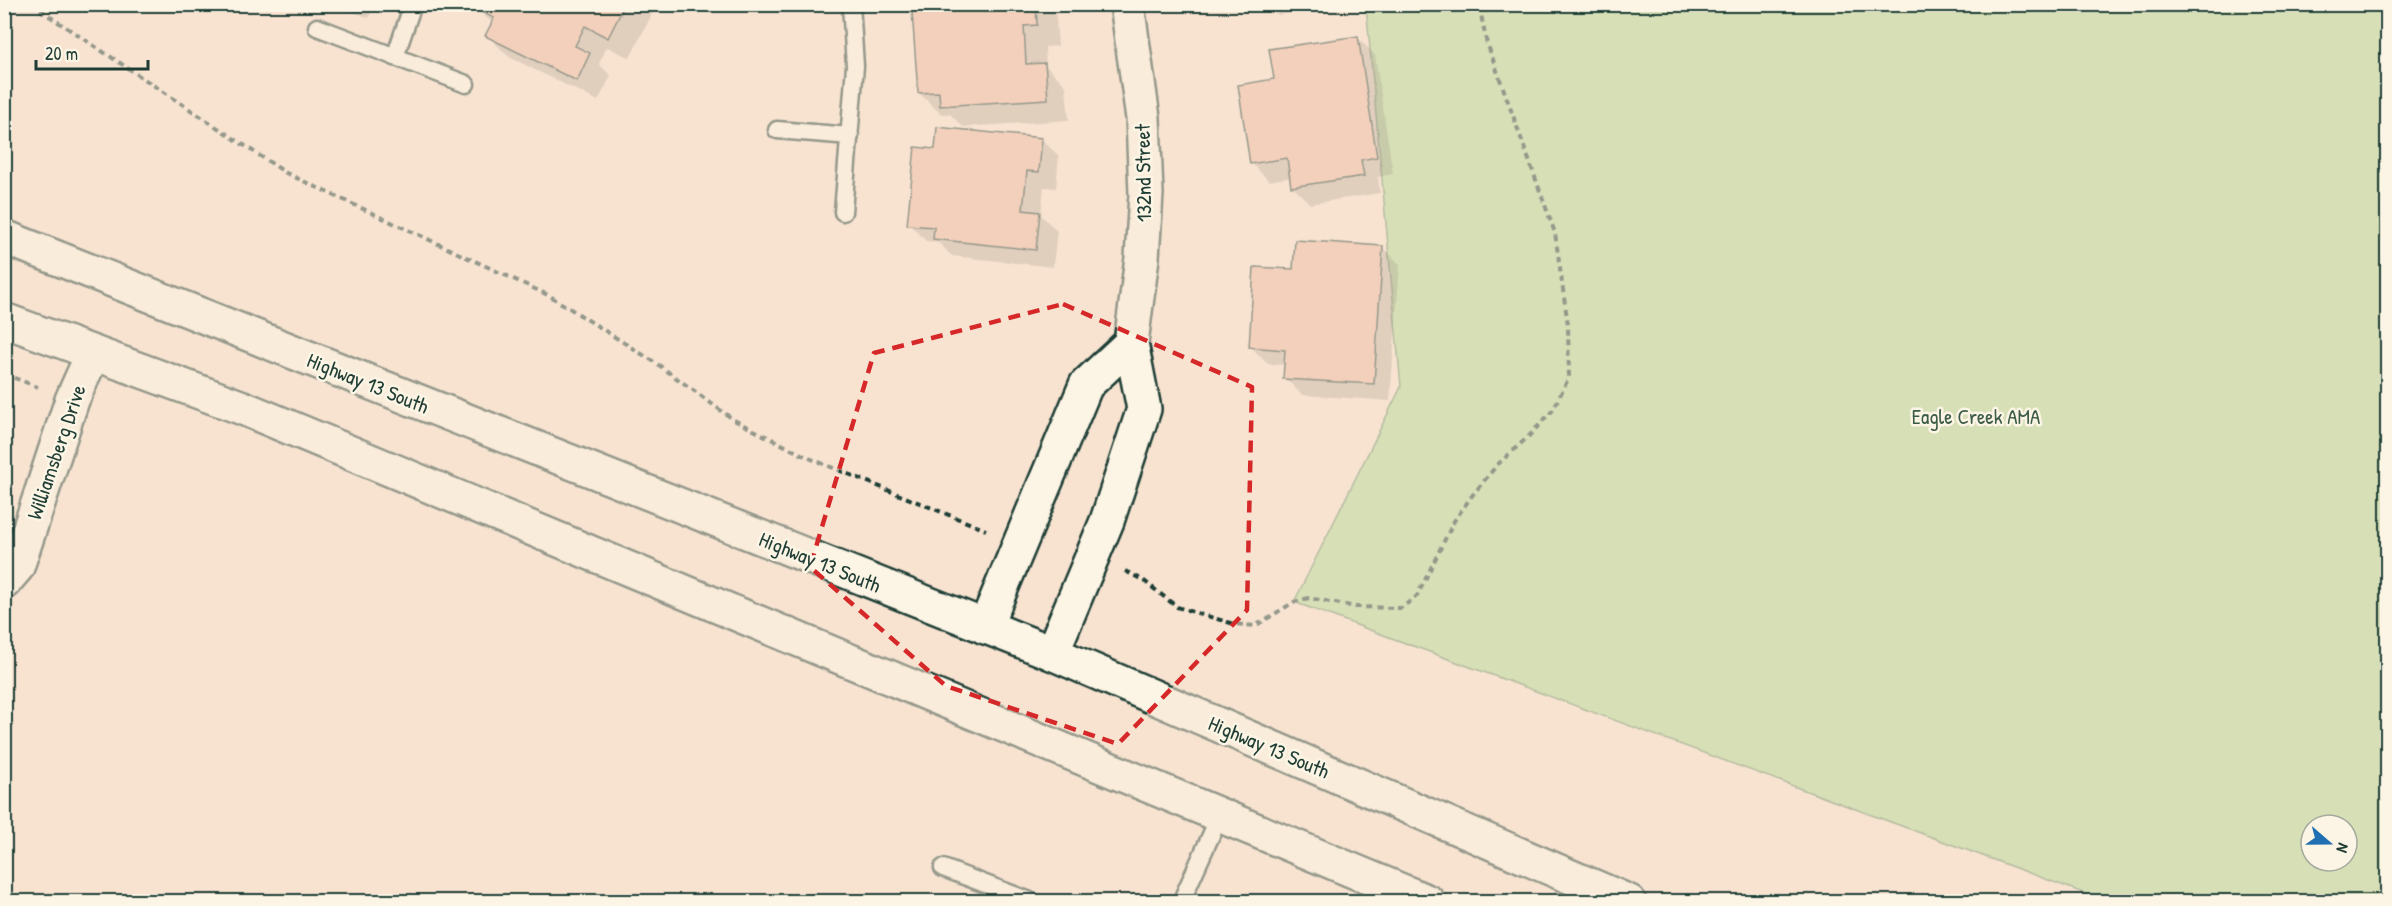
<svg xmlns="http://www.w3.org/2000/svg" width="2392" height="906" font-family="'Patrick Hand',sans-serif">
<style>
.green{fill:#afda97;stroke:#678c66;stroke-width:1.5;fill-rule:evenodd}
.shadow{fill:#0003}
.building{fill:#eeb9a1;stroke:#1f3d34;stroke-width:1.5}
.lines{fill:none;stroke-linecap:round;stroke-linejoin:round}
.lane-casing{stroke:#1f3d34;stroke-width:21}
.street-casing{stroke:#1f3d34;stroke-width:38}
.secondary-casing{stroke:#1f3d34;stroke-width:38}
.primary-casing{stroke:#1f3d34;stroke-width:38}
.path{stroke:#1f3d34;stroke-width:4;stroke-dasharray:6 4.5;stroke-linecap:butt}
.lane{stroke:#fcf5e5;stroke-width:16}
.street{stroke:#fcf5e5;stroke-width:33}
.secondary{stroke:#fcf5e5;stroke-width:33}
.primary{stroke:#fcf5e5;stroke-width:33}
.marked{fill:none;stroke:#d62828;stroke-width:4.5;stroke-dasharray:12 8;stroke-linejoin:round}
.labels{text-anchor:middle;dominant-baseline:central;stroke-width:5;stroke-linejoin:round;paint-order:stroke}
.street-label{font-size:21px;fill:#1f3d34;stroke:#fcf5e5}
.park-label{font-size:21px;fill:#3c5c48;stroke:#fcf5e5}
</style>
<rect width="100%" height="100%" fill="#f8e3d1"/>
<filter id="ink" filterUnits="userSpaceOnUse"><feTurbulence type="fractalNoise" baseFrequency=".0167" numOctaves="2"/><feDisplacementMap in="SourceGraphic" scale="12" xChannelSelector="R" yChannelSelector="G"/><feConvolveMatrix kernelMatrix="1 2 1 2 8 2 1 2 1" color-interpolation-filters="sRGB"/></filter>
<g filter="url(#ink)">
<path class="green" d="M1366,5H2387V901H2105L1294,602L1401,387ZM2311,825H2347V861H2311Z"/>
<g class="shadow">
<polygon points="332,4 374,4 369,18"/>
<polygon points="481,4 657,4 630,58 607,47 599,64 611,76 598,101 509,57 487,35 493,24 479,10"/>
<polygon points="909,4 1055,4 1058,46 1045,47 1046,66 1066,86 1069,120 963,127 950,114 941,114 919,93 914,16 909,11"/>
<polygon points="1268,4 1346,4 1278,15"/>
<polygon points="1357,37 1375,55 1393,174 1378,177 1380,193 1310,204 1293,187 1292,177 1269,181 1251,163 1275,80"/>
<polygon points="1041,139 1059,156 1056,188 1044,187 1041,215 1057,231 1053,267 952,256 939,243 926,241 909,224 936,150"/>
<polygon points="1382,247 1400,264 1390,401 1302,395 1285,378 1286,365 1268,364 1251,347 1295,271"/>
</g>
<g class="building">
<polygon points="480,4 625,4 608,38 585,26 575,46 590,53 577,81 485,36 494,18 477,10"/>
<polygon points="907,4 1036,4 1037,25 1024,26 1026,64 1045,63 1048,99 940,106 939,92 918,93 912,11 908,11"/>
<polygon points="1358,36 1377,157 1361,160 1364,176 1291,187 1287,158 1250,164 1238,85 1274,79 1269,49"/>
<polygon points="937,127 1042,138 1039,172 1027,171 1023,210 1040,212 1036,250 933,239 934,227 907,225 915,147 935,149"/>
<polygon points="1295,240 1383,246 1374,384 1283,379 1285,350 1249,347 1254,267 1293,269"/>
</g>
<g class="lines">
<defs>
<g id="lane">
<polyline points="317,27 466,84"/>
<polyline points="395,57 413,4"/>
<polyline points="777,130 850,136"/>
<polyline points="843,212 855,66 851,4"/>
<polyline points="943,868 1033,902"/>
<polyline points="1181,902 1220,815"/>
</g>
<polyline id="street" points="4,582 17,567 72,400 93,353"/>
<g id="secondary">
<polyline points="985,627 1086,385 1131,343"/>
<polyline points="1052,653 1107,521 1144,409 1131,343 1142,258 1146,194 1143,118 1127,4"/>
</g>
<g id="primary">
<polyline points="4,237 1052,653 1629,902"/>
<polyline points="4,320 243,408 1428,902"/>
</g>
</defs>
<use href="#lane" class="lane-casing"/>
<use href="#street" class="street-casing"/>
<use href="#secondary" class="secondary-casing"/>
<use href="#primary" class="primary-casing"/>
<g class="path">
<polyline points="31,4 286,173 550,296 656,363 734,420 809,458 986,530"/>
<polyline points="4,374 38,387"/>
<polyline points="1125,571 1143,580 1177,607 1234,624 1255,626 1294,602 1309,598 1356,607 1401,608 1417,596 1454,521 1471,497 1497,465 1529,436 1553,410 1569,377 1568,325 1555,233 1486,40 1479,4"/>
</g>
<use href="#lane" class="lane"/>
<use href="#street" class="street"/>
<use href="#secondary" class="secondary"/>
<use href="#primary" class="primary"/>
</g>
</g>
<path d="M0 0H2392V906H0ZM1063,304L1252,387L1247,610L1118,744L946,686L810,567L874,353Z" fill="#f8e3d1" fill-opacity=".55" fill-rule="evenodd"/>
<path class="marked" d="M1063,304L1252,387L1247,610L1118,744L946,686L810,567L874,353Z"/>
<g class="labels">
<g class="street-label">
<text transform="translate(1143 173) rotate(-91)">132nd Street</text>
<text transform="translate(368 383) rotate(22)">Highway 13 South</text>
<text transform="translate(56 452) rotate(-71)">Williamsberg Drive</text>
<text transform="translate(820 562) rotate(22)">Highway 13 South</text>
<text transform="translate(1269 747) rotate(23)">Highway 13 South</text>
</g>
<g class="park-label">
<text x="1976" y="416">Eagle Creek AMA</text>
</g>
</g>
<rect width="2392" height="906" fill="none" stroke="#fcf5e5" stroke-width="24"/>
<rect x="12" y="12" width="2368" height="882" fill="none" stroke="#1f3d34" stroke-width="2" filter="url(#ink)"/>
<g transform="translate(2329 843) rotate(110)"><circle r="28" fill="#fcf5e5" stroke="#a4ab9e" stroke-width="1.5"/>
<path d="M0-4.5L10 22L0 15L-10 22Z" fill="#1f6fb2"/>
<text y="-9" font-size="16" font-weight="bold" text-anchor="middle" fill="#1f3d34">N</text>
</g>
<path d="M36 60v9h112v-9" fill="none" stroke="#1f3d34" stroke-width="3"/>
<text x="45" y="60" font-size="18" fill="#1f3d34" stroke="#fcf5e5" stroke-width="4.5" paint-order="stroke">20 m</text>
</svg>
